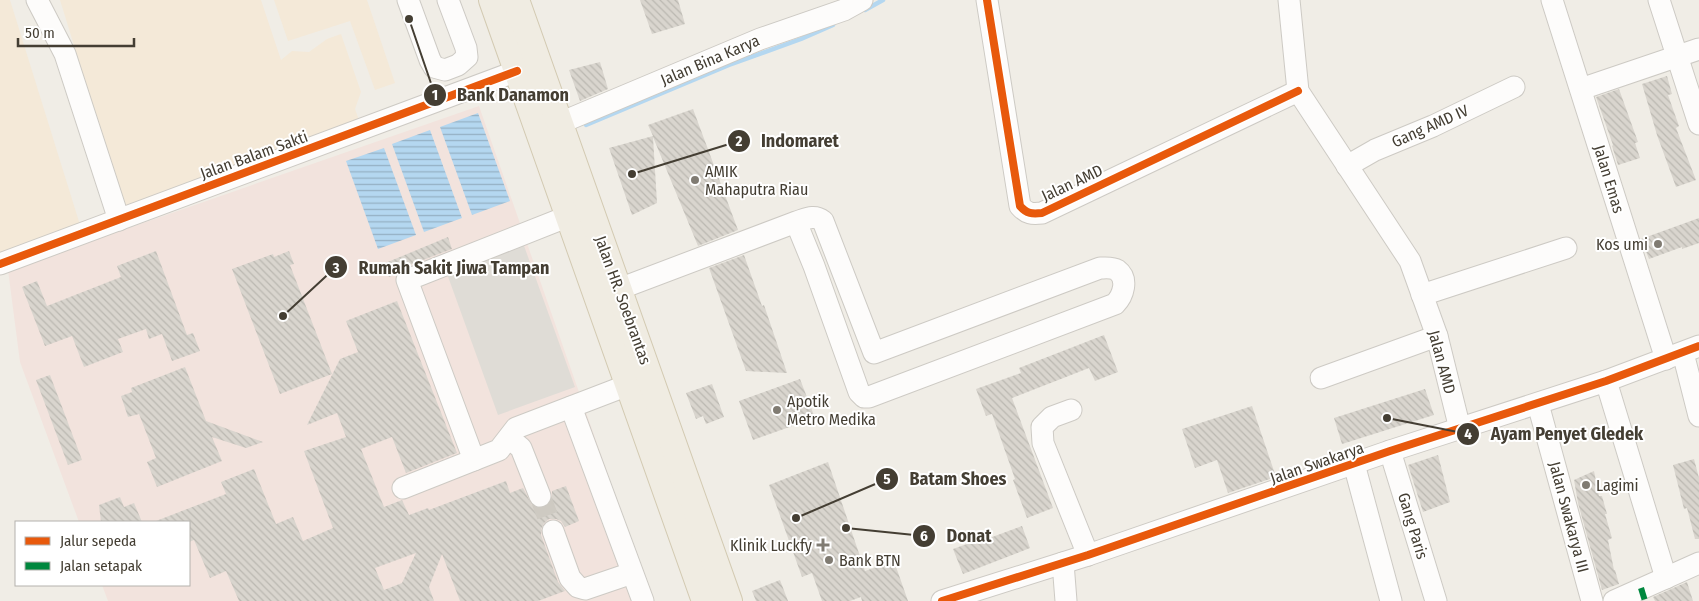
<svg xmlns="http://www.w3.org/2000/svg" width="1699" height="601" font-family="'Fira Sans Condensed',sans-serif">
<style>
.commercial{fill:#f4e9d8}
.medical{fill:#f2e3dd}
.parking{fill:#dfdcd6}
.water{fill:url(#water-rules)}
.lines{fill:none;stroke-linecap:round;stroke-linejoin:round}
.stream{stroke:#b4d7f0;stroke-width:4.5}
.building{fill:url(#building-back-hatch);fill-rule:evenodd}
.minor-tunnel{stroke:#cecac2;stroke-width:21;stroke-dasharray:21 11;stroke-linecap:butt}
.minor-casing{stroke:#cdcac4;stroke-width:23}
.major-casing{stroke:#d3cab2;stroke-width:28}
.minor{stroke:#fdfcfb;stroke-width:21}
.major{stroke:#f0ece2;stroke-width:26}
.quiet{stroke:#00873e;stroke-width:6;stroke-dasharray:12 6;stroke-linecap:butt}
.cycleway-casing{stroke:#fff;stroke-width:11}
.cycleway{stroke:#e8590c;stroke-width:8}
.poi-dot{fill:#807b72;stroke:#fff;stroke-width:2}
.labels{text-anchor:middle;dominant-baseline:central;stroke-width:4;stroke-linejoin:round;paint-order:stroke}
.street-label{font-size:16px;fill:#443e33;stroke:#fff}
.poi-label{font-size:16px;fill:#443e33;stroke:#fff;text-anchor:start}
.leader{fill:none;stroke:#443e33;stroke-width:2}
.callout-dot{fill:#443e33;stroke:#fff;stroke-width:2}
.mark-label{font-size:15px;text-anchor:middle;font-weight:bold;fill:#fff}
.callout-label{font-size:18px;text-anchor:middle;font-weight:bold;fill:#443e33;stroke:#fff;stroke-width:4;stroke-linejoin:round;paint-order:stroke}
</style>
<defs>
<pattern id="water-rules" width="6" height="5" patternUnits="userSpaceOnUse" patternTransform="scale(1.25)"><rect width="6" height="5" fill="#b4d7f0"/><path d="M0 2.5h6" fill="none" stroke="#94b0c3"/></pattern>
<pattern id="building-back-hatch" width="6" height="6" patternUnits="userSpaceOnUse" patternTransform="scale(1.25)"><rect width="6" height="6" fill="#d9d5ce"/><path d="M-1 5l2 2M0 0l6 6M5-1l2 2" fill="none" stroke="#bbb8b1"/></pattern>
</defs>
<rect width="100%" height="100%" fill="#f0ede6"/>
<g class="commercial">
<polygon points="0,0 10,0 81,228 0,257"/>
<polygon points="60,0 261,0 281,60 292,51 309,52 327,39 341,34 361,92 355,109 360,123 124,207"/>
<polygon points="274,0 367,0 395,83 375,90 350,21 288,41"/>
</g>
<polygon class="medical" points="479,106 652,601 108,601 102,585 189,585 189,522 79,522 20,362 8,270"/>
<polygon class="parking" points="523,243 575,387 498,415 446,271"/>
<g class="water">
<polygon points="478,113 510,201 472,215 440,127"/>
<polygon points="430,130 462,218 424,232 392,144"/>
<polygon points="384,148 416,235 378,249 346,161"/>
</g>
<g class="lines">
<g class="stream">
<polyline points="865,10 883,0"/>
<polyline points="586,125 729,65 801,39 833,25"/>
</g>
</g>
<g class="building">
<polygon points="640,0 678,0 685,24 652,34"/>
<polygon points="600,62 608,89 580,101 569,70"/>
<polygon points="1667,76 1672,94 1668,95 1679,126 1676,128 1696,180 1676,187 1657,135 1642,84"/>
<polygon points="1619,89 1638,142 1635,143 1640,158 1618,165 1612,146 1613,145 1596,97"/>
<polygon points="693,109 738,230 698,246 653,137 657,203 632,215 609,148 653,136 648,125"/>
<polygon points="1699,218 1699,243 1682,249 1682,247 1649,259 1641,239"/>
<polygon points="448,237 452,249 402,268 396,274 389,277 383,264"/>
<polygon points="156,251 187,335 193,333 200,351 172,361 162,334 149,339 146,329 118,339 123,352 84,367 72,336 45,346 22,287 37,281 47,306 121,277 117,266"/>
<polygon points="289,251 294,264 290,265 332,374 280,394 232,269 273,254 274,257"/>
<polygon points="744,255 762,306 764,305 787,373 746,371 709,268"/>
<path d="M397,301L457,453L406,473L392,437L361,449L384,507L402,500L409,515L428,508L429,510L506,481L510,493L523,488L532,505L538,508H544L550,503L552,497V491L566,486L579,521L565,527L561,521L556,519H549L544,523L541,529V535L558,582L565,591L538,601H460L442,554L429,587L434,601H239L226,571L210,578L194,540L189,542V522L156,521L226,494L221,482L254,469L276,524L293,517L303,541L333,528L304,451L346,437L337,413L307,425L340,359L358,352L346,321ZM416,553L402,583L384,590L375,568Z"/>
<polygon points="1104,335 1118,372 1095,381 1089,368 1012,398 1053,508 1027,518 1013,480 1015,479 992,414 986,416 976,389 1021,373 1019,368"/>
<polygon points="185,367 206,421 263,442 246,448 212,437 222,461 157,487 147,462 156,458 139,414 128,417 121,396 132,392 131,388"/>
<polygon points="50,375 82,460 68,465 36,380"/>
<polygon points="800,379 815,418 753,440 739,401"/>
<polygon points="712,384 724,417 706,424 703,416 696,419 686,393"/>
<polygon points="1425,389 1434,415 1342,444 1334,418"/>
<polygon points="1252,406 1276,477 1228,493 1217,460 1195,468 1182,429"/>
<polygon points="1438,455 1450,502 1423,512 1408,465"/>
<polygon points="1694,459 1699,478 1699,539 1695,539 1687,508 1684,509 1673,465"/>
<polygon points="828,462 865,571 894,561 908,601 862,601 861,597 850,601 822,601 812,573 802,577 769,485"/>
<polygon points="1594,471 1599,496 1602,496 1607,514 1605,514 1612,538 1608,540 1614,570 1615,570 1619,584 1602,590 1578,503 1574,480"/>
<polygon points="120,497 124,507 134,503 142,522 101,522 99,505"/>
<polygon points="1022,526 1030,548 963,574 953,549 975,541 976,543"/>
<polygon points="780,580 788,601 756,601 752,591"/>
<polygon points="1687,582 1693,601 1655,601 1653,597"/>
</g>
<g class="lines">
<polyline class="minor-tunnel" points="540,496 553,531"/>
<defs>
<g id="minor">
<polyline points="37,0 65,54 119,220"/>
<polyline points="408,0 430,60 434,67 445,70 458,65 467,57 466,48 448,0"/>
<path d="M987,0L1020,206C1027,214 1032,214 1042,213L1298,91"/>
<polyline points="1289,0 1298,91 1410,261 1437,336 1460,429"/>
<polyline points="1552,0 1666,359"/>
<polyline points="1659,0 1699,124"/>
<polyline points="1581,89 1699,49"/>
<polyline points="560,123 760,39 844,10 862,0"/>
<polyline points="1347,166 1375,150 1433,126 1514,87"/>
<polyline points="0,264 517,71"/>
<path d="M619,289L796,222C806,219 814,214 823,221L874,353L1100,268C1105,268 1112,267 1117,270C1129,279 1123,296 1115,304L869,397H864L859,392L814,266L796,222"/>
<polyline points="1422,295 1566,248"/>
<polyline points="1683,353 1699,416"/>
<polyline points="1321,378 1437,336"/>
<polyline points="1606,381 1666,578"/>
<polyline points="1538,404 1592,601"/>
<polyline points="571,407 643,601"/>
<polyline points="1071,410 1052,417 1042,427 1043,443 1088,555"/>
<polyline points="509,438 521,448 540,496"/>
<polyline points="1390,451 1436,601"/>
<polyline points="474,460 407,280 569,216"/>
<polyline points="1354,464 1391,601"/>
<polyline points="403,488 499,450 516,428 628,385"/>
<polyline points="553,531 570,578 578,587 585,589 632,573"/>
<polyline points="1063,563 1066,601"/>
<polyline points="942,601 1088,555 1390,451 1606,381 1699,346"/>
<polyline points="1614,601 1699,563"/>
</g>
<g id="major">
<polyline points="492,0 705,601"/>
<polyline points="516,0 729,601"/>
</g>
</defs>
<use href="#minor" class="minor-casing"/>
<use href="#major" class="major-casing"/>
<use href="#minor" class="minor"/>
<use href="#major" class="major"/>
<polyline class="quiet" points="1641,588 1645,601"/>
<defs>
<g id="cycleway">
<path d="M987,0L1020,206C1027,214 1032,214 1042,213L1298,91"/>
<polyline points="0,264 517,71"/>
<polyline points="942,601 1088,555 1390,451 1606,381 1699,346"/>
</g>
</defs>
<use href="#cycleway" class="cycleway-casing"/>
<use href="#cycleway" class="cycleway"/>
</g>
<g class="poi-dot">
<circle cx="695" cy="180" r="5"/>
<circle cx="1658" cy="244" r="5"/>
<circle cx="777" cy="410" r="5"/>
<circle cx="1586" cy="485" r="5"/>
<path d="M820.5 537.5h5v5h5v5h-5v5h-5v-5h-5v-5h5z"/>
<circle cx="829" cy="560" r="5"/>
</g>
<g class="labels">
<g class="street-label">
<text transform="translate(710 60) rotate(-23)">Jalan Bina Karya</text>
<text transform="translate(1430 126) rotate(-24)">Gang AMD IV</text>
<text transform="translate(254 155) rotate(-20)">Jalan Balam Sakti</text>
<text transform="translate(1609 179) rotate(73)">Jalan Emas</text>
<text transform="translate(1072 183) rotate(-25)">Jalan AMD</text>
<text transform="translate(623 300) rotate(70)">Jalan HR. Soebrantas</text>
<text transform="translate(1442 362) rotate(75)">Jalan AMD</text>
<text transform="translate(1317 463) rotate(-19)">Jalan Swakarya</text>
<text transform="translate(1569 517) rotate(75)">Jalan Swakarya III</text>
<text transform="translate(1413 526) rotate(73)">Gang Paris</text>
</g>
<g class="poi-label">
<text x="705" y="171">AMIK<tspan x="705" dy="18">Mahaputra Riau</tspan></text>
<text x="1648" y="244" text-anchor="end">Kos umi</text>
<text x="787" y="401">Apotik<tspan x="787" dy="18">Metro Medika</tspan></text>
<text x="1596" y="485">Lagimi</text>
<text x="812" y="545" text-anchor="end">Klinik Luckfy</text>
<text x="839" y="560">Bank BTN</text>
</g>
</g>
<path class="leader" d="M409 19L435 95M632 174L739 141M283 316L336 267M1387 418L1468 434M796 518L887 479M846 528L924 536"/>
<g class="callout-dot">
<circle cx="409" cy="19" r="5"/>
<circle cx="632" cy="174" r="5"/>
<circle cx="283" cy="316" r="5"/>
<circle cx="1387" cy="418" r="5"/>
<circle cx="796" cy="518" r="5"/>
<circle cx="846" cy="528" r="5"/>
<circle cx="435" cy="95" r="12"/>
<circle cx="739" cy="141" r="12"/>
<circle cx="336" cy="267" r="12"/>
<circle cx="1468" cy="434" r="12"/>
<circle cx="887" cy="479" r="12"/>
<circle cx="924" cy="536" r="12"/>
</g>
<g class="mark-label">
<text x="435" y="100">1</text>
<text x="739" y="146">2</text>
<text x="336" y="273">3</text>
<text x="1468" y="439">4</text>
<text x="887" y="484">5</text>
<text x="924" y="541">6</text>
</g>
<g class="callout-label">
<text x="513" y="101">Bank Danamon</text>
<text x="800" y="147">Indomaret</text>
<text x="454" y="274">Rumah Sakit Jiwa Tampan</text>
<text x="1567" y="440">Ayam Penyet Gledek</text>
<text x="958" y="485">Batam Shoes</text>
<text x="969" y="542">Donat</text>
</g>
<rect x="15" y="521" width="175" height="65" fill="#ffffff" stroke="#b4b2ad"/>
<rect x="25" y="537" width="25" height="8" fill="#e8590c" stroke="#b4b2ad"/>
<text x="60" y="546" font-size="15" fill="#443e33">Jalur sepeda</text>
<rect x="25" y="562" width="25" height="8" fill="#00873e" stroke="#b4b2ad"/>
<text x="60" y="571" font-size="15" fill="#443e33">Jalan setapak</text>
<path d="M18 38v8h116v-8" fill="none" stroke="#443e33" stroke-width="2.5"/>
<text x="25" y="38" font-size="15" fill="#443e33" stroke="#ffffff" stroke-width="4" paint-order="stroke">50 m</text>
</svg>
